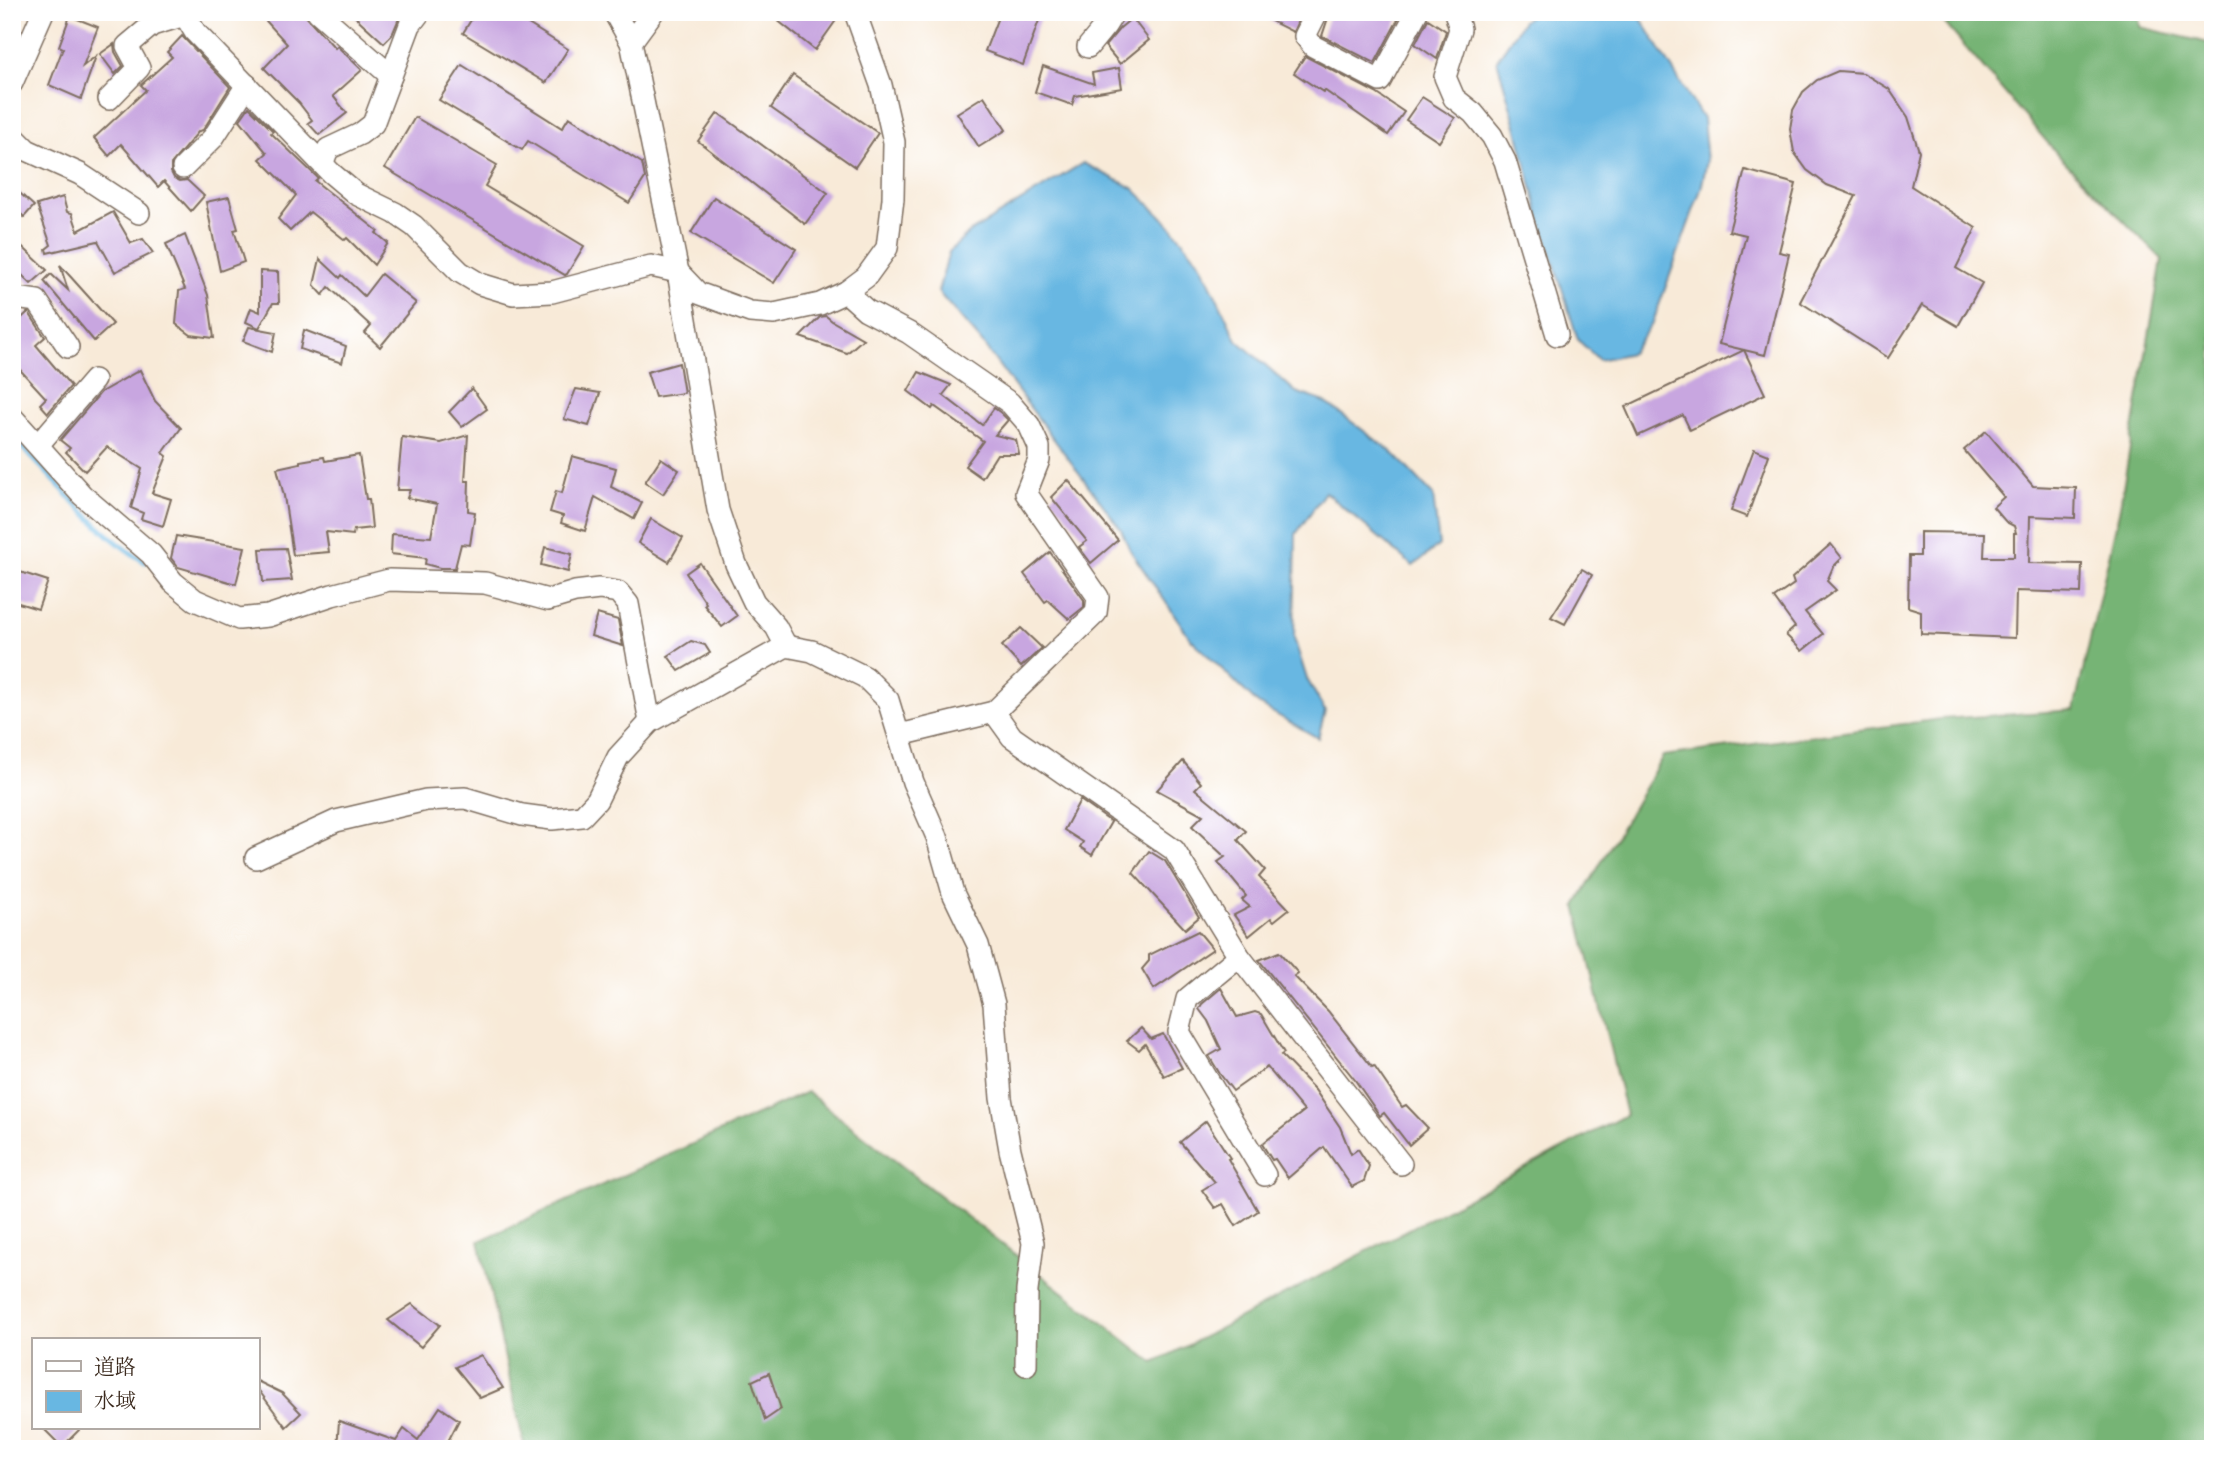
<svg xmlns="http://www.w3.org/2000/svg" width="2225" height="1461" font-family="'Sorts Mill Goudy','Noto Serif JP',serif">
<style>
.forest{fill:#76b475;stroke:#586f4a;stroke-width:2}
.water{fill:#68b7e2;stroke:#527080;stroke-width:2}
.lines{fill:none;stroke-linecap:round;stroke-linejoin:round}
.stream{stroke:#68b7e2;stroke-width:5}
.building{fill:#c8a6e0}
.minor-casing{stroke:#7d6d5f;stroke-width:24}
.minor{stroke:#fff;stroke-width:21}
</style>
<rect width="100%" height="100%" fill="#fff"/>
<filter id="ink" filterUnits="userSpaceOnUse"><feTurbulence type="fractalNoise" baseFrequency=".0143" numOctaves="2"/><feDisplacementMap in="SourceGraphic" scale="14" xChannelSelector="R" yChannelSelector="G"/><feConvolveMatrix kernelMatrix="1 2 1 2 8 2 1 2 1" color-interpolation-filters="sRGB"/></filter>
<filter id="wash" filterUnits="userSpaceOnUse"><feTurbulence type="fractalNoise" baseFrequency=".00686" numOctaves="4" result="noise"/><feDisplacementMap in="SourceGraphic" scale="28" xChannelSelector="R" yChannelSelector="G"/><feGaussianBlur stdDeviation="1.57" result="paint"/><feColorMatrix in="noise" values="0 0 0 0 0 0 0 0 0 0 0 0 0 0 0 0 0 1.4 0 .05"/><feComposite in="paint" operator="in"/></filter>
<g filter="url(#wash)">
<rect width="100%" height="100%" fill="#f8ead8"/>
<polygon class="forest" points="1935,12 2138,12 2140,27 2213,44 2213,1449 525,1449 479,1241 807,1092 1154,1363 1626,1115 1576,906 1663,756 1941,719 2074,710 2119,512 2162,259 2060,157"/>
<g class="water">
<polygon points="1533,12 1637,12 1703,119 1707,161 1701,189 1653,322 1631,353 1599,360 1578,340 1540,218 1516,126 1497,60 1523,21"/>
<polygon points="1083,163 1133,188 1170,225 1201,264 1237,340 1296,392 1325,402 1392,452 1433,495 1439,545 1413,566 1325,492 1296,534 1294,638 1307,679 1325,711 1318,738 1258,704 1191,639 1130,550 1121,529 979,339 938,292 949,252 969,233"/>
</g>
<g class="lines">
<path class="stream" d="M12,438C57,479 92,530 145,562"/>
</g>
<g id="blocks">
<g class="building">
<polygon points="258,12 302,12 335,48 337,46 362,70 333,96 347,113 319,135 308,123 312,120 299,103 264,68 287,44"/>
<polygon points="350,12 396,12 400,16 392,35 384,43"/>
<polygon points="476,12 509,12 568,49 546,83 463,33"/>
<polygon points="767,12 828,12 837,19 815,50"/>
<polygon points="1000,12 1042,12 1023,65 985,51"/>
<polygon points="1253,12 1302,12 1293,32"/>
<polygon points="1330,12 1402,12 1375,63 1322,36"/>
<polygon points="70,16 98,27 83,66 96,56 81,99 49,85 63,48 59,46"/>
<polygon points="1132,18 1149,40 1120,64 1105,46 1120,28"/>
<polygon points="1428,19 1446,31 1437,59 1415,44"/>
<polygon points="182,36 230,87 203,130 199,131 171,164 171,172 174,178 180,181 187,180 204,196 191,211 164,181 158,187 121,144 109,156 94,138 146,90 141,85 172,57 167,52"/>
<polygon points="114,44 115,52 123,66 115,74 100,54"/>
<polygon points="1305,56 1376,93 1404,112 1388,135 1324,90 1323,92 1294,73"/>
<polygon points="462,65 562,128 569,117 642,163 645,178 629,203 528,141 522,150 439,100"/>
<polygon points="1043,66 1094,84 1092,73 1119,68 1122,88 1075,96 1072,105 1035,92"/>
<polygon points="1838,71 1863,73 1889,89 1908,117 1919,151 1911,186 1976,228 1956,268 1982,283 1958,326 1922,305 1888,358 1800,302 1856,196 1827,185 1807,170 1794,152 1790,129 1793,110 1803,92 1817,80"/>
<polygon points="793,75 878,133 855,167 771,108"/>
<polygon points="984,96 1006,130 979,147 957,113"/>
<polygon points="1422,97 1455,118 1439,142 1406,120"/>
<polygon points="249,107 273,131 271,133 318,178 315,181 378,231 376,233 388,243 374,265 347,238 345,240 310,212 290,231 278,219 296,195 260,159 267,153 240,120"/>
<polygon points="718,113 828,193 805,224 698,141"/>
<polygon points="415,117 497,165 485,186 584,246 567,274 565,275 385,168"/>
<polygon points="1745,170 1796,184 1779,252 1789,254 1765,355 1719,344 1746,235 1729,231"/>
<polygon points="12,186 34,206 24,217 12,205"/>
<polygon points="63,197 67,212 72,213 78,231 113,212 131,243 143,239 153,253 115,272 98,241 47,253 46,249 51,245 37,205"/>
<polygon points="229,197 238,229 234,230 244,262 220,271 206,202"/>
<polygon points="714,197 796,249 774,283 691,233"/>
<polygon points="185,235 208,295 214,338 191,335 176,324 179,291 185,289 166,244"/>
<polygon points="12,237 47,270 31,284 12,265"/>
<polygon points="320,259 340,278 342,275 364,296 381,274 416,303 380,347 365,333 371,326 329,287 323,295 314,285"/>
<polygon points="60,265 113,324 94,341 44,281 51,274 68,290"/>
<polygon points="260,271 278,272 279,303 273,303 259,328 246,322 251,308 260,312"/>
<polygon points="27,313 29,313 45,337 36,345 71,386 48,413 40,404 46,398 12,361 12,327"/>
<polygon points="826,316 832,321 863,339 847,353 800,337 820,317"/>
<polygon points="249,327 276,332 272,352 243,341"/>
<polygon points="304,330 346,346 342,363 300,349"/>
<polygon points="1744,350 1765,394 1690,430 1683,415 1638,436 1625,407"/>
<polygon points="679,363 684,393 655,397 647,372"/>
<polygon points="140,370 155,401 181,428 163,453 167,456 152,493 171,499 163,526 141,519 143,513 131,508 142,469 107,447 85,471 66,452 70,448 60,440 101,392"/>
<polygon points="919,372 951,385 943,395 982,425 994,408 1001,413 1008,420 995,435 1016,440 1019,454 997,454 982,478 965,466 983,441 934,406 932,409 908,391"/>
<polygon points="472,388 487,409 462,427 449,412"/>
<polygon points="576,389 600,393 589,426 564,419"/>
<polygon points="1986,431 2033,486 2076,488 2075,518 2030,516 2029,563 2082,564 2081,593 2016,591 2015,638 1921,634 1921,611 1908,607 1909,556 1920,556 1920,532 1985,533 1984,557 2014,557 2014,533 2016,533 2014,526 2006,522 1993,507 2004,497 1964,450"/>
<polygon points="468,435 465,481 469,481 468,511 475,512 470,545 461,544 455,568 440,568 425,564 426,558 391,554 392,534 431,537 437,504 407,498 410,490 397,490 402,437 441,443"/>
<polygon points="1754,449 1769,455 1747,517 1731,511"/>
<polygon points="359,455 366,499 369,499 372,528 354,530 353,535 326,532 329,552 293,555 284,496 277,468 300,463 300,461 324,457 325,461"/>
<polygon points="572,456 616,468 611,487 642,503 634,519 595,497 585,531 561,523 563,516 550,512 556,491 562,493"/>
<polygon points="661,458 679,470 663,494 645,482"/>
<polygon points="1068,480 1118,540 1091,563 1079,547 1087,541 1051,497"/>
<polygon points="651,519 683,538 669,562 638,543"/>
<polygon points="176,536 245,547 236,584 178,567 171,558"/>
<polygon points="1831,544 1842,558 1833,567 1827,581 1836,590 1805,612 1823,634 1802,651 1786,635 1795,627 1774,598 1794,584 1792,578"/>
<polygon points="545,547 572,554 568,572 541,565"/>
<polygon points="286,548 292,580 263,582 260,549"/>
<polygon points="1050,552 1084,600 1084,607 1069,619 1048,600 1045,602 1024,574"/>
<polygon points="700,563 737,616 722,627 704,605 706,603 686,573"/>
<polygon points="1582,569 1592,575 1565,624 1551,617"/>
<polygon points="20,572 48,581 38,609 12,601"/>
<polygon points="597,614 618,620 623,646 591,636"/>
<polygon points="1021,628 1042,648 1021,667 1002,646"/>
<polygon points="691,641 705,645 710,653 679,671 668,656"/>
<polygon points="1183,761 1201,783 1195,789 1246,831 1238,840 1265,870 1259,877 1289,909 1274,921 1271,918 1249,936 1234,915 1250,907 1242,900 1246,896 1218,862 1225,857 1192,826 1203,815 1157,790"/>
<polygon points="1080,800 1111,822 1092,855 1080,847 1083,842 1064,830"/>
<polygon points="1149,851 1165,861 1199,917 1185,929 1133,873"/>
<polygon points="1198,931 1213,949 1154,989 1142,969 1149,961 1149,955"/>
<polygon points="1279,952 1298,973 1294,976 1328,1011 1372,1067 1374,1066 1402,1107 1406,1105 1428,1128 1409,1145 1384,1113 1380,1116 1355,1080 1259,960"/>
<polygon points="1221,988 1237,1017 1255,1012 1261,1014 1284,1053 1281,1055 1315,1090 1340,1127 1351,1154 1358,1149 1369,1166 1364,1181 1352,1187 1324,1147 1288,1178 1275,1159 1272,1160 1262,1144 1304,1111 1267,1067 1233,1091 1220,1074 1209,1056 1221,1049 1208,1021 1199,1009 1202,1004"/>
<polygon points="1141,1028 1151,1039 1163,1034 1182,1068 1164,1076 1145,1044 1139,1050 1127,1041"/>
<polygon points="1206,1121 1230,1158 1228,1159 1258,1211 1236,1226 1223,1204 1215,1208 1202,1190 1215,1182 1180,1142"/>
<polygon points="412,1304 440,1325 421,1347 388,1320"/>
<polygon points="481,1355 503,1388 480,1398 455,1367"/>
<polygon points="769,1373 781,1409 765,1420 752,1381"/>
<polygon points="257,1381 282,1393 301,1413 286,1427 257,1388"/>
<polygon points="440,1407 459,1420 444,1449 337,1449 339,1421 396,1441 404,1429 418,1440"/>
<polygon points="43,1428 81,1428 62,1447"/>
</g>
</g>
</g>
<g filter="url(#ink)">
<use href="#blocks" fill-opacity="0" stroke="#7d6d5f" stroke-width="2"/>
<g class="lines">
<defs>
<g id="minor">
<polyline points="183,12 195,32 331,173 356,194 395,213 414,226 460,272 480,284 513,294 552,292 651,266 678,272 698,293 750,312 774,314 820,304 846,292 866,277 887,248 893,199 894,142 881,85 855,12"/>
<polyline points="318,12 391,76"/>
<polyline points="614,12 631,42 678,272 718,510 736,564 754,602 776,627 786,646"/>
<polyline points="1317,12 1305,36 1313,46 1380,81 1417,12"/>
<polyline points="1455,12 1460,29 1445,77 1454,98 1473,113 1492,136 1505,161 1557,335"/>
<polyline points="631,42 653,12"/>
<polyline points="1088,47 1106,25 1114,12"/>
<polyline points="12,83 43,12"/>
<polyline points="109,99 139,68 127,46 152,25 185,15"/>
<polyline points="12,135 27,150 80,174 139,213"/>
<polyline points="323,162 328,149 360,134 373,124 410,25 420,12"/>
<polyline points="183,168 213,138 247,85"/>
<polyline points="846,292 866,310 909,333 1010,403 1029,425 1039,447 1039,460 1026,493 1098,597 1096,613 994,712 900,735"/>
<polyline points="12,302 16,298 37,301 68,347"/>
<polyline points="12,417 82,495 151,554 173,582 195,600 239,619 268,616 332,595 389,580 485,583 548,600 575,592 599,589 618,592 628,604 650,722"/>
<polyline points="38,445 94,380"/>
<polyline points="994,712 1012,737 1174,850 1239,956 1401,1164"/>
<polyline points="256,858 336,821 426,800 465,798 522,815 552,819 582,816 597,800 618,757 650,722 786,646 812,651 865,677 888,700 913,782 937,837 953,893 978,945 994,1004 1001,1098 1010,1150 1033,1243 1027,1291 1026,1365"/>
<polyline points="1239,956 1187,999 1179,1032 1265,1175"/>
</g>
</defs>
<use href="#minor" class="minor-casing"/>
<use href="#minor" class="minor"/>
</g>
</g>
<rect width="2225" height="1461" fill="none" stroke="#fff" stroke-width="42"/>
<rect x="32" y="1338" width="228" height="91" fill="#ffffff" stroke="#b1aaa5" stroke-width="2"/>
<rect x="46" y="1361" width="35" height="10" fill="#ffffff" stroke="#b1aaa5" stroke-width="2"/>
<text x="94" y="1374" font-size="21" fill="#3b2a1e">道路</text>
<rect x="46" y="1391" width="35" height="21" fill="#68b7e2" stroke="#b1aaa5" stroke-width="2"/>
<text x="94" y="1408" font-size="21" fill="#3b2a1e">水域</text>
</svg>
